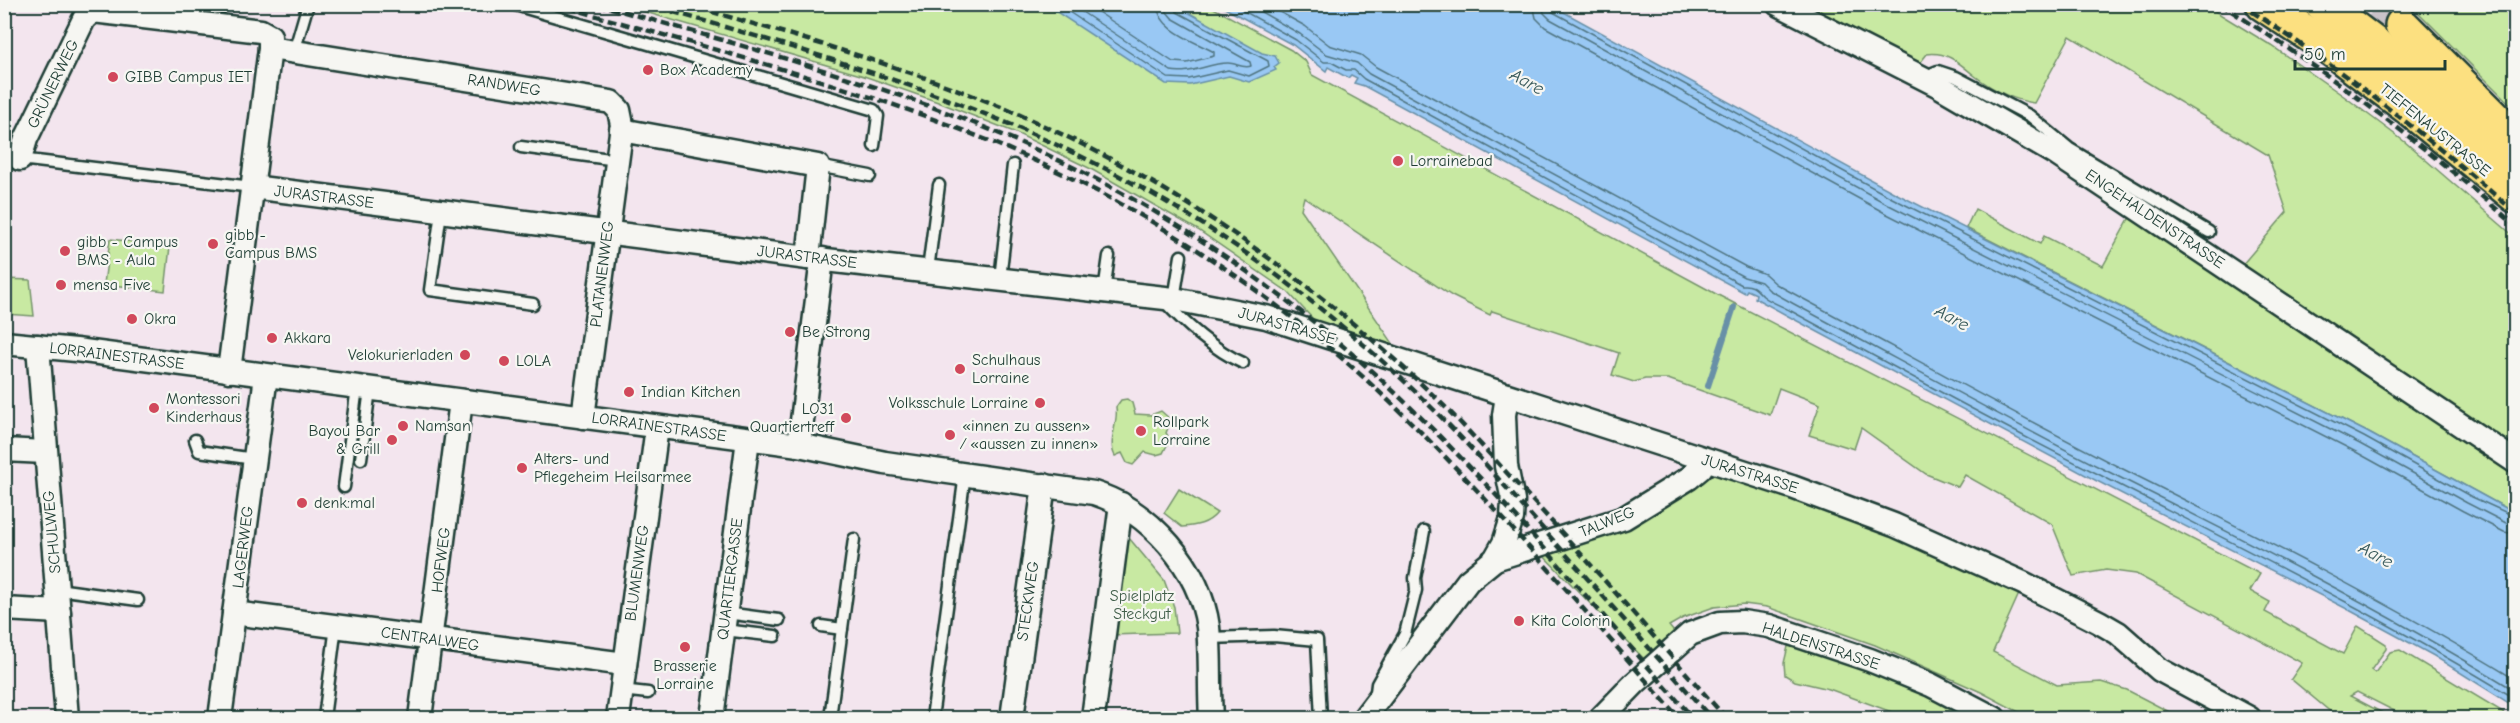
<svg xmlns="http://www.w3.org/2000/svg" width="2520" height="723" font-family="'Comic Neue',sans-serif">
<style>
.green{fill:#c8e9a2;stroke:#74936b;stroke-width:1.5}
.water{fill:#99c8f4;stroke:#6890a7;stroke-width:1.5}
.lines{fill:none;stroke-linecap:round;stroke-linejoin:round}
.shore{stroke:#507581;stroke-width:1.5}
.stream{stroke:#6890a7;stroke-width:6}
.primary-tunnel{stroke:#c9c3c9;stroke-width:33;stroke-dasharray:33 16;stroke-linecap:butt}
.service-casing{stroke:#1f3d34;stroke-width:15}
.minor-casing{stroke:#1f3d34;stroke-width:27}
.primary-casing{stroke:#1f3d34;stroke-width:38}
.trunk-casing{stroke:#1f3d34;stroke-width:38}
.service{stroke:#f6f6f2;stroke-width:10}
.minor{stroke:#f6f6f2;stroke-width:22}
.primary{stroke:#fce080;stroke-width:33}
.trunk{stroke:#fce080;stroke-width:33}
.rail{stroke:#1f3d34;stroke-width:4.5;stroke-dasharray:9 4.5;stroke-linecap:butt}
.poi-dot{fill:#d1495b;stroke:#f6f6f2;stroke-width:2}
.labels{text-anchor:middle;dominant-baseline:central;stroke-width:4.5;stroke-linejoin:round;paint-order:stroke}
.poi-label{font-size:16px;fill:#1f3d34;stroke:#f6f6f2;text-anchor:start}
.street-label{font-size:16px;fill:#1f3d34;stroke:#f6f6f2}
.park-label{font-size:16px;fill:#415f4a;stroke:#f6f6f2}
.water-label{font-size:18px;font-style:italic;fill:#37595a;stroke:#f6f6f2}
</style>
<rect width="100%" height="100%" fill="#f3e5ee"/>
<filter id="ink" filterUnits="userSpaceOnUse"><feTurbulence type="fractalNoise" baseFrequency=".0167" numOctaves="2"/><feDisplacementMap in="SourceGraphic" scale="12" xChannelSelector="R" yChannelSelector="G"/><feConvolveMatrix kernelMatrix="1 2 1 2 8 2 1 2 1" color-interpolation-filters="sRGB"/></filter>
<g filter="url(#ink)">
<g class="green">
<polygon points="621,5 1208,5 1291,50 1306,62 1312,75 1718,295 2260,574 2250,591 2270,602 2265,612 2343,654 2358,626 2386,644 2386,649 2371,670 2375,673 2390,652 2400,650 2503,712 2506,718 2408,718 2357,692 2350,696 2392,718 2338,718 2291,679 2302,663 2136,574 2106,570 2073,576 2052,524 1965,475 1958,487 1926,474 1861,428 1854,449 1809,435 1820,404 1779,388 1770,415 1668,379 1645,379 1634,382 1612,375 1619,353 1492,311 1490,315 1452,296 1304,197 1301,209 1403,358 1326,333 1288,292 1198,230 1089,168 1014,132 938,102 864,76"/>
<path d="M1779,5H2205L2272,46L2345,97L2405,142L2515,237V513L2367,432L1966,228L1975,209L2040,244L2044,236L2103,266L2136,206L2236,272L2287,212L2268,155L2070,36L2034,103C2013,100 1992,89 1975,76C1960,64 1948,51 1927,54L1916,68Z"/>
<polygon points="2411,5 2515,5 2515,109"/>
<polygon points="110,239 170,246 165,291 104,284"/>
<polygon points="4,279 30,280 34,316 5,314"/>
<path d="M1127,399L1132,403L1135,414L1151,415L1161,411L1171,420L1166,433L1170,439L1163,453L1156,455L1145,452L1133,465L1127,463L1122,453L1115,456C1107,442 1119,422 1116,407L1121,400Z"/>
<polygon points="1705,460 2023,585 1993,652 2057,685 2101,682 2127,690 2181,718 2030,718 1981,692 1875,645 1767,607 1744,604 1714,607 1683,618 1669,626 1679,638 1650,665 1537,549 1587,533"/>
<path d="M1179,489L1217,513C1208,524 1196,526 1182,527L1164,513Z"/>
<polygon points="1124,532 1164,580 1174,607 1177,633 1109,635"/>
<polygon points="1791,634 1992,718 1908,718 1829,689 1795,681 1785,675 1784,663"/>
</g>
<g class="water">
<polygon points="1046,5 1175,5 1262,53 1275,56 1279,63 1274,67 1276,70 1249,82 1229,76 1190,85 1166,84"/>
<polygon points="1219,5 1551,5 1895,193 2367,432 2515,513 2515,707 2434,656 2349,610 2095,480 1788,316 1755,298 1756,294 1747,290 1745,293 1364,86 1354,83 1357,78 1351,75 1348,78 1328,67 1326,71 1293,45"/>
</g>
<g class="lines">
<g class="shore">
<polyline points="1057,4 1168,78 1189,79 1228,70 1249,76 1269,66 1268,61 1177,12 1173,4"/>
<path d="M1070,4L1171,71C1191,75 1208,63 1228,63C1236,63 1243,69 1251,66L1250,62L1172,18L1167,12L1166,4"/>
<path d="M1086,4L1173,62L1187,63L1214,56V52C1194,41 1158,30 1157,4"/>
<path d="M1231,4L1296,40L1324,62H1331L1346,70H1354L1364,79L1742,285C1753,284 1756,289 1763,296C1770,302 1782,306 1791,311C1893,366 1995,423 2100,475C2240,547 2381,616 2516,699"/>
<path d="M1247,4L1300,34L1326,54L1357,63L1369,74L1744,277L1761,282L1769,290L1794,304C1897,359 1999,416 2103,469C2243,539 2382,609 2516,691"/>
<path d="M1265,4L1305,26L1329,45L1361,55L1376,67L1746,267L1765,274L1776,284L1798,296C1901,351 2003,408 2107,461C2245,530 2384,599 2516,680"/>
<polyline points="1533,4 1536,18 1545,27 1885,213 2356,452 2463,511 2504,532 2516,534"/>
<polyline points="1542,4 1544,13 1550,19 1889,205 2360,444 2467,503 2508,524 2516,525"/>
<polyline points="1550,4 1553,12 1892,198 2364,437 2470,496 2516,517"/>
</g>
<polyline class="stream" points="1708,386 1734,307"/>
<polyline class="primary-tunnel" points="2379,4 2402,25"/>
<defs>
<g id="service">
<polyline points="512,4 874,110 878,116 874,146"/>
<polyline points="294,52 308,4"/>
<polyline points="1929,81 1933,73 1938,71 1956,77 2030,116 2070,149 2209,232"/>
<polyline points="521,147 617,160"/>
<polyline points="20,159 252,187"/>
<polyline points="818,166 870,176"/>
<polyline points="441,212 430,290 533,304"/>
<polyline points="928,270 939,185"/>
<polyline points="1000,279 1013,165"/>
<polyline points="1104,291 1109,256"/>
<polyline points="1174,299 1181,256"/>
<path d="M1163,300C1183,322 1215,351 1243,363"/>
<polyline points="195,440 199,451 254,459"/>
<polyline points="361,459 370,389"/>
<polyline points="344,487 357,387"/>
<polyline points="57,589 138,600"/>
<polyline points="726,613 779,620"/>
<polyline points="821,626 842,629"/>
<polyline points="724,630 775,636"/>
<polyline points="1208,638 1274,636 1317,640 1321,718"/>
<polyline points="621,690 648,693"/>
<polyline points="1376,692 1377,684 1405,634 1416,590 1415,578 1424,531"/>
<polyline points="324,718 336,626"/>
<polyline points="830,718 854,539"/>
<polyline points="932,718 965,474"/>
</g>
<g id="minor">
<polyline points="1778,4 1939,86 2056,154 2516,462"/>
<polyline points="621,130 818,166 808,258"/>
<polyline points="20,159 26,139 84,19 93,11 261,31 270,36 270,48 611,102 619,110 622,125 583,417"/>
<polyline points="252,187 808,258 1174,299 1266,317 1792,487 1894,525 2023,583 2099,622 2118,633 2160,670 2249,718"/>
<path d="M4,343L76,350L799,445L885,463L1094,493C1150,511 1200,568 1208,627C1211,657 1209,688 1211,718"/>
<polyline points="38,346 67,718"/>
<polyline points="229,371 270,48"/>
<polyline points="799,445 822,259"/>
<polyline points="4,450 45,452"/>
<polyline points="1495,559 1624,518 1689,478 1701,468 1704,460"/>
<polyline points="4,609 59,612"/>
<polyline points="234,613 625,664"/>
<polyline points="220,718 266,376"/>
<polyline points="420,718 461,401"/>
<polyline points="618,718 657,427"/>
<polyline points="712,718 748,439"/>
<polyline points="1012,718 1044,485"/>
<polyline points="1093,718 1121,504"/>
<polyline points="1364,718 1468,581 1495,559 1504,543 1512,518 1513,501 1506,466 1504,415 1507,396"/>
<polyline points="1601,718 1635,683 1690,634 1720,623 1742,622 1769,626 1870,660 1931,685 1994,718"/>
</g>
<g id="primary">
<polyline points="2263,4 2331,49 2411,110 2516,196"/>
<polyline points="2402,25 2516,139"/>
</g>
<polyline id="trunk" points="2322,4 2376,45 2516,179"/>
</defs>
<use href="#service" class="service-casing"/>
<use href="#minor" class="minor-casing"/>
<use href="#primary" class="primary-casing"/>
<use href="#trunk" class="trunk-casing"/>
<use href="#service" class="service"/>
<use href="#minor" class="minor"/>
<use href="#primary" class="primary"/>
<use href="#trunk" class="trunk"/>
<g class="rail">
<path d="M556,4C735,57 920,100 1087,186C1181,234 1272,297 1352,367C1470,472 1574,600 1679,718"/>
<path d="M597,4C765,53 937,96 1092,177C1187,226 1278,289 1358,359C1481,467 1585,597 1693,718"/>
<path d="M646,4C828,57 1003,106 1168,203C1260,257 1353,330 1429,405C1463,438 1495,475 1527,511C1589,580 1650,649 1711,718"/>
<path d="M685,4C801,38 919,70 1029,119C1179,186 1316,283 1434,396C1464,425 1491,456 1519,486C1590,562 1657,641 1726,718"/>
<path d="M2220,4C2326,70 2423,144 2516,226"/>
<path d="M2240,4C2338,66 2428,137 2516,213"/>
</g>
</g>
</g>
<g class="poi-dot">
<circle cx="648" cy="70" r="6"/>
<circle cx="113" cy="77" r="6"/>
<circle cx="1398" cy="161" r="6"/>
<circle cx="213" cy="244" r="6"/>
<circle cx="65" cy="251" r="6"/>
<circle cx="61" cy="285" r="6"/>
<circle cx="132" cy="319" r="6"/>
<circle cx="790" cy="332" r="6"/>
<circle cx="272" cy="338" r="6"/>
<circle cx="465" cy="355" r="6"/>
<circle cx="504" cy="361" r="6"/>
<circle cx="960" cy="369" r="6"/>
<circle cx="629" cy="392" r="6"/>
<circle cx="1040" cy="403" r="6"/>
<circle cx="154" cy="408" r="6"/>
<circle cx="846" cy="418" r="6"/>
<circle cx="403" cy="426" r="6"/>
<circle cx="1141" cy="431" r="6"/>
<circle cx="950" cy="435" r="6"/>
<circle cx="392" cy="440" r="6"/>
<circle cx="522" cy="468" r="6"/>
<circle cx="302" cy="503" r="6"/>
<circle cx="1519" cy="621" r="6"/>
<circle cx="685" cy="647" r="6"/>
</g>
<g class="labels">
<g class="poi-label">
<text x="660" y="70">Box Academy</text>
<text x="125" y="77">GIBB Campus IET</text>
<text x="1410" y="161">Lorrainebad</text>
<text x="225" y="235">gibb -<tspan x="225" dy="18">Campus BMS</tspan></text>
<text x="77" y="242">gibb - Campus<tspan x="77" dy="18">BMS - Aula</tspan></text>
<text x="73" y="285">mensa Five</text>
<text x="144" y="319">Okra</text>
<text x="802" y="332">Be Strong</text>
<text x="284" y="338">Akkara</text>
<text x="453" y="355" text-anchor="end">Velokurierladen</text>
<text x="972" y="360">Schulhaus<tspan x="972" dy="18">Lorraine</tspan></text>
<text x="516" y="361">LOLA</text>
<text x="641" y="392">Indian Kitchen</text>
<text x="166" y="399">Montessori<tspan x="166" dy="18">Kinderhaus</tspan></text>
<text x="1028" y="403" text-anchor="end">Volksschule Lorraine</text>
<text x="834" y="409" text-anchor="end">LO31<tspan x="834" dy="18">Quartiertreff</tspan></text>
<text x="1153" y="422">Rollpark<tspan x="1153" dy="18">Lorraine</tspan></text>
<text x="415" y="426">Namsan</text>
<text x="962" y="426">«innen zu aussen»<tspan x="962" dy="18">⁄ «aussen zu innen»</tspan></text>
<text x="380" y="431" text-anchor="end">Bayou Bar<tspan x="380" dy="18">&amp; Grill</tspan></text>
<text x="534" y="459">Alters- und<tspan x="534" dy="18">Pflegeheim Heilsarmee</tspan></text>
<text x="314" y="503">denk:mal</text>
<text x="1531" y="621">Kita Colorin</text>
<text x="685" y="666" text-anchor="middle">Brasserie<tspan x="685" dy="18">Lorraine</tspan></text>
</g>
<g class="street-label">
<text transform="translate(53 84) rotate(-64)">GRÜNERWEG</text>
<text transform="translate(504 85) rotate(9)">RANDWEG</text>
<text transform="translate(2435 130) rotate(39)">TIEFENAUSTRASSE</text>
<text transform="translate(324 197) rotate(7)">JURASTRASSE</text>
<text transform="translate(2155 219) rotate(34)">ENGEHALDENSTRASSE</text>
<text transform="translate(807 257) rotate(7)">JURASTRASSE</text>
<text transform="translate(602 274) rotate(-83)">PLATANENWEG</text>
<text transform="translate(1287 326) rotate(16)">JURASTRASSE</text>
<text transform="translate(117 356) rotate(7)">LORRAINESTRASSE</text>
<text transform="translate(659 427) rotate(8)">LORRAINESTRASSE</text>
<text transform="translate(1750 474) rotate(17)">JURASTRASSE</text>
<text transform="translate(1607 522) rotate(-22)">TALWEG</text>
<text transform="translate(52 532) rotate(-95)">SCHULWEG</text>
<text transform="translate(243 547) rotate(-83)">LAGERWEG</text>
<text transform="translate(441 560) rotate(-83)">HOFWEG</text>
<text transform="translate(637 573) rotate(-82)">BLUMENWEG</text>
<text transform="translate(730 579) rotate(-83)">QUARTIERGASSE</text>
<text transform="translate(1028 601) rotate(-82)">STECKWEG</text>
<text transform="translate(430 639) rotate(8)">CENTRALWEG</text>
<text transform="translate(1821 646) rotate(18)">HALDENSTRASSE</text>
</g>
<g class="park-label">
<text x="1142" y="596">Spielplatz<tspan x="1142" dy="18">Steckgut</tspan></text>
</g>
<g class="water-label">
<text transform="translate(1527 82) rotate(29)">Aare</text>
<text transform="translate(1952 318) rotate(29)">Aare</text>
<text transform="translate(2376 555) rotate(29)">Aare</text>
</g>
</g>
<rect width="2520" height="723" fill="none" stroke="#f6f6f2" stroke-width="24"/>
<rect x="12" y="12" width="2496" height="699" fill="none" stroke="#1f3d34" stroke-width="2" filter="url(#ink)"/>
<path d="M2295 60v9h150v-9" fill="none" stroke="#1f3d34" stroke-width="3"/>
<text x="2304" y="60" font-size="18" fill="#1f3d34" stroke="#f6f6f2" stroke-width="4.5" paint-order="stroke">50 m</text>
</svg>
